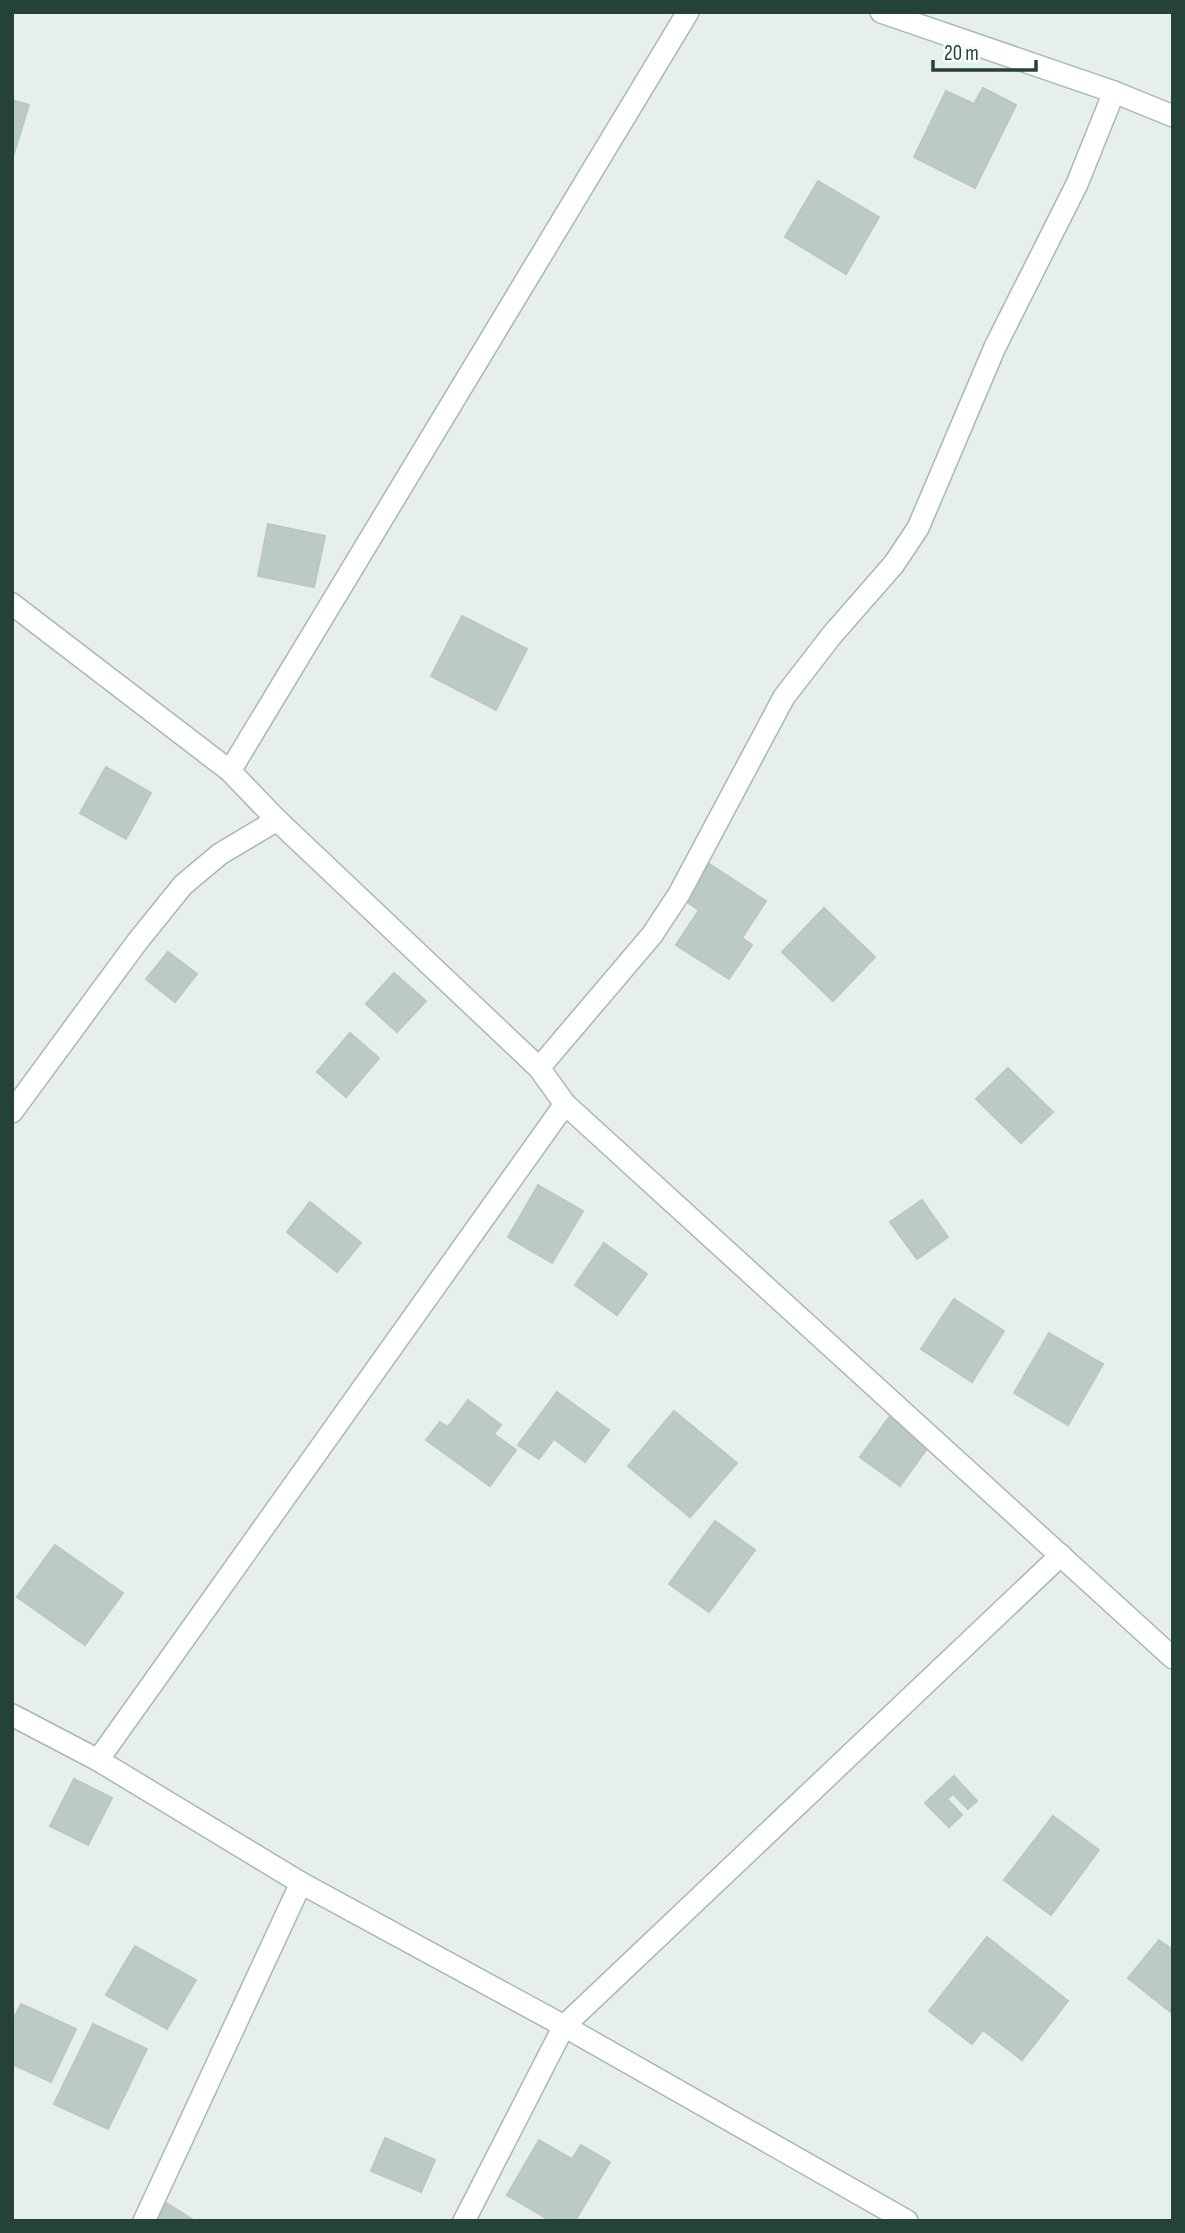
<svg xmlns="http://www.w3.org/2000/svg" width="1185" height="2233" font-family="'Sofia Sans Condensed',sans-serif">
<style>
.building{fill:#bbcac4;stroke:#b8c9c2;stroke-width:2}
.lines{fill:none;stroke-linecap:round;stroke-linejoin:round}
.minor-casing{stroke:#a8b8b2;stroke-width:24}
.minor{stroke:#fff;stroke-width:21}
</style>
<rect width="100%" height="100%" fill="#e6efeb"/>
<g class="building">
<polygon points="983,88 1016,105 975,188 914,157 946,91 974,104"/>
<polygon points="12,100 29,105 12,160"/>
<polygon points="818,181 879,217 846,274 785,237"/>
<polygon points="268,524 325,536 314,587 258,576"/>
<polygon points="462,616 527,649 496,710 431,676"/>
<polygon points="106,767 151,793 126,839 80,813"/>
<polygon points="708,863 766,901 742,938 752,945 729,979 676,945 699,910 684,900"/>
<polygon points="824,908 875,957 833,1001 782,952"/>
<polygon points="168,952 197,974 175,1002 146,979"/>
<polygon points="394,973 426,1001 397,1032 366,1004"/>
<polygon points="350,1033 379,1058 346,1097 317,1072"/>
<polygon points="1008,1068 1053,1112 1021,1143 976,1099"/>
<polygon points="538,1185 583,1211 552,1263 508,1237"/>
<polygon points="922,1200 948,1237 917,1259 890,1222"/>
<polygon points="310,1202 361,1243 337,1272 287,1232"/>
<polygon points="604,1243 647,1274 617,1315 575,1285"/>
<polygon points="954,1299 1004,1331 972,1382 921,1349"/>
<polygon points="1049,1333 1103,1364 1068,1425 1014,1393"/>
<polygon points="557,1392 609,1430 585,1462 554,1439 539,1459 518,1445"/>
<polygon points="468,1400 501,1425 494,1434 516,1450 490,1486 426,1440 440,1422 448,1427"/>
<polygon points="674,1411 737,1463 690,1517 628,1466"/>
<polygon points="893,1412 933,1440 900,1486 860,1457"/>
<polygon points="715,1521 755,1550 709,1612 669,1584"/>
<polygon points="55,1545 123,1593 85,1645 17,1597"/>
<polygon points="954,1776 977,1801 968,1809 953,1794 947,1799 962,1815 949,1827 925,1803"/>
<polygon points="74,1779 112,1798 88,1845 50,1826"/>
<polygon points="1053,1816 1099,1850 1051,1915 1004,1880"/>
<polygon points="987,1937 1068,2001 1022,2060 983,2030 972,2044 929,2011"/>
<polygon points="1159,1940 1173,1950 1173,2014 1128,1978"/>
<polygon points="135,1946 196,1980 167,2029 106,1995"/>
<polygon points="21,2004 76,2029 51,2082 12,2064 12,2022"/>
<polygon points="93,2024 147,2049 108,2129 54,2104"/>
<polygon points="385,2138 435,2160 421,2192 371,2171"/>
<polygon points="539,2140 572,2159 581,2145 610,2162 575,2221 551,2221 507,2195"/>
<polygon points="165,2202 195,2221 153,2221"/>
</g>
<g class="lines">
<defs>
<g id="minor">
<polyline points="881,12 1114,92 1173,116"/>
<polyline points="12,604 230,771 277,820 539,1068 565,1104 1173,1658"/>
<polyline points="230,771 688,12"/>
<polyline points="539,1068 652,935 679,894 784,697 832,635 894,564 918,528 995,347 1077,184 1114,92"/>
<polyline points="12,1112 137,942 183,885 220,854 277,820"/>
<polyline points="12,1715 98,1760 301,1883 564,2026 907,2221"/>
<polyline points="98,1760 565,1104"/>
<polyline points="144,2221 301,1883"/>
<polyline points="464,2221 564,2026 1061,1555"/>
</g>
</defs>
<use href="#minor" class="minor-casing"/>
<use href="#minor" class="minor"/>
</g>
<rect width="1185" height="2233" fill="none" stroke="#24423a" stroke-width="28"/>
<path d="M933 60v10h103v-10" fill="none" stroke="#24423a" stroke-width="3.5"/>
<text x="944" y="60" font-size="21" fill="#24423a" stroke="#f7fbf9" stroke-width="5" paint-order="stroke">20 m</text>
</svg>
